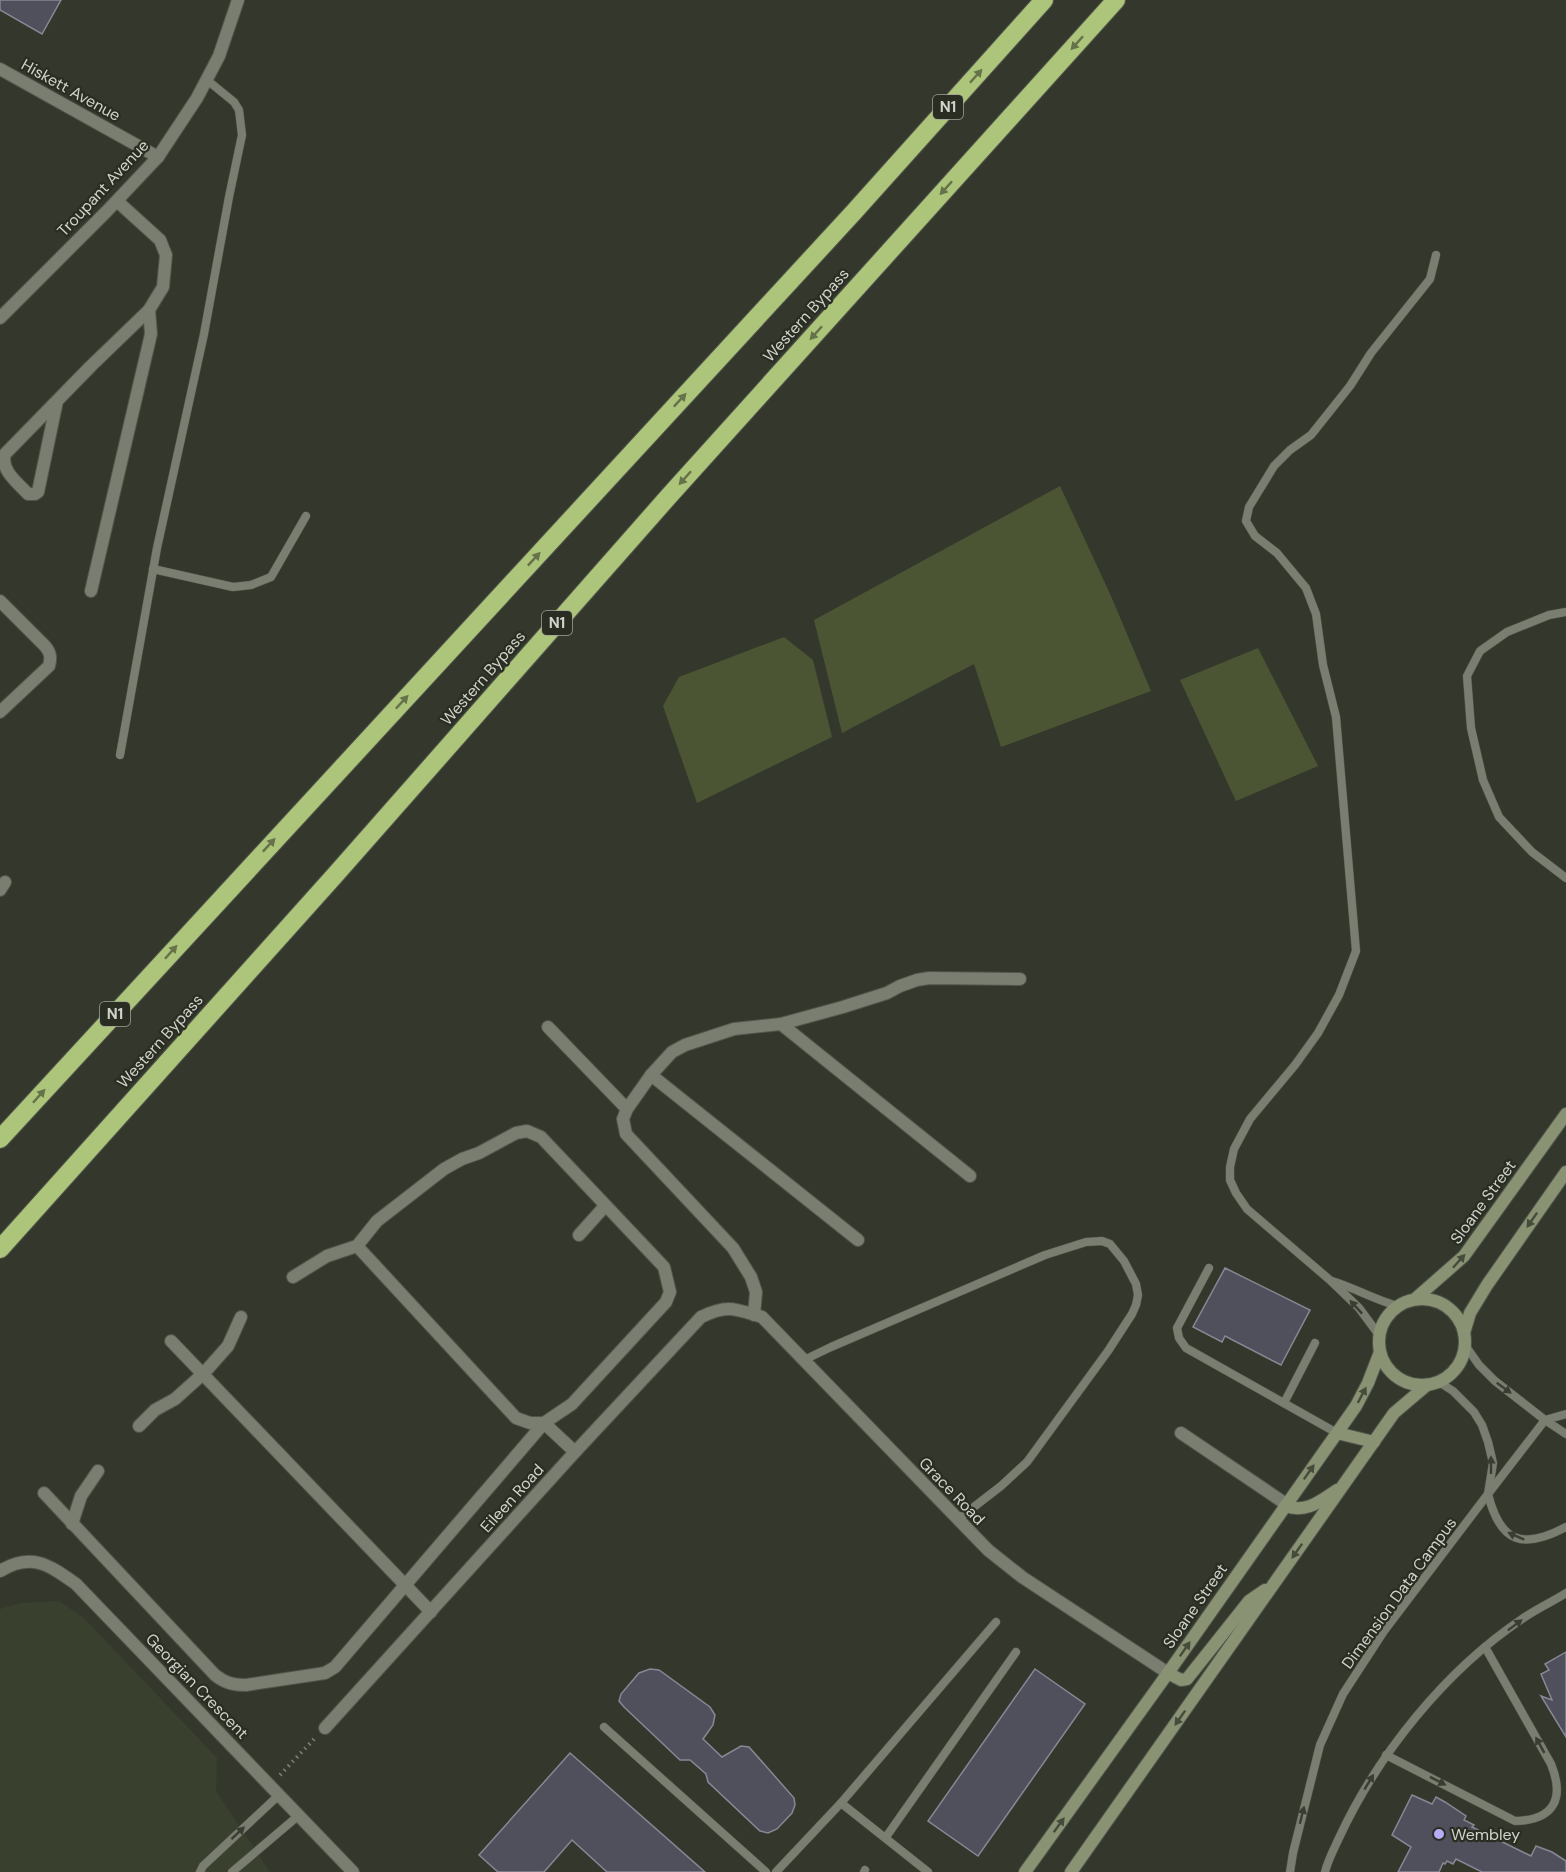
<svg xmlns="http://www.w3.org/2000/svg" width="1566" height="1872" font-family="'DM Sans',sans-serif">
<style>
.built{fill:#3a402e}
.green{fill:#4b5534}
.building{fill:#504f5c;stroke:#888795;stroke-width:1.5}
.lines{fill:none;stroke-linecap:round;stroke-linejoin:round}
.lane-casing{stroke:#51554b;stroke-width:9}
.street-casing{stroke:#51554b;stroke-width:14}
.secondary-casing{stroke:#51554b;stroke-width:14}
.highway-casing{stroke:#51554b;stroke-width:20}
.path{stroke:#7d8176;stroke-width:4;stroke-dasharray:1.5 4.5;stroke-linecap:butt}
.lane{stroke:#797e71;stroke-width:8}
.street{stroke:#797e71;stroke-width:12}
.secondary{stroke:#899374;stroke-width:12}
.highway{stroke:#adc57a;stroke-width:18}
.oneway{fill:#65724a}
.oneway2{fill:#464c3b}
.oneway3{fill:#3a3e32}
.poi-dot{fill:#b6acf8;stroke:#2a2e22;stroke-width:2}
.labels{text-anchor:middle;dominant-baseline:central;stroke-width:4.5;stroke-linejoin:round;paint-order:stroke}
.shield{fill:#2a2e22;stroke:#9ea298;stroke-width:1.5}
.shield-label{font-size:15px;font-weight:bold;fill:#d0d3cb}
.street-label{font-size:16px;fill:#d0d3cb;stroke:#2a2e22}
.poi-label{font-size:16px;fill:#d0d3cb;stroke:#2a2e22;text-anchor:start}
</style>
<rect width="100%" height="100%" fill="#34382c"/>
<polygon class="built" points="59,1601 84,1618 217,1758 216,1791 270,1872 0,1872 0,1609 21,1603"/>
<g class="green">
<polygon points="1060,486 1111,596 1151,691 1001,747 974,664 842,733 814,620"/>
<polygon points="784,637 813,660 832,737 697,803 663,706 679,677"/>
<polygon points="1258,648 1318,766 1236,801 1180,680"/>
</g>
<g class="building">
<polygon points="0,0 61,0 42,34 0,10"/>
<polygon points="1225,1268 1310,1310 1281,1365 1225,1336 1222,1342 1193,1327"/>
<polygon points="1566,1652 1566,1737 1541,1696 1552,1700 1541,1674 1549,1670 1545,1664"/>
<polygon points="650,1669 659,1670 710,1707 715,1715 713,1725 703,1739 722,1757 741,1746 749,1747 794,1798 795,1805 792,1813 777,1829 768,1833 760,1831 708,1782 706,1774 690,1760 680,1760 624,1707 619,1701 621,1694 639,1673"/>
<polygon points="1035,1669 1085,1704 978,1856 928,1821"/>
<polygon points="570,1753 705,1872 607,1872 572,1840 544,1872 498,1872 479,1855"/>
<polygon points="1412,1795 1432,1804 1436,1797 1445,1802 1466,1816 1464,1820 1474,1825 1472,1827 1531,1856 1536,1846 1552,1852 1566,1861 1566,1872 1482,1872 1456,1859 1453,1864 1447,1861 1445,1864 1443,1863 1439,1872 1398,1872 1411,1847 1392,1835"/>
</g>
<g class="lines">
<defs>
<g id="lane">
<polyline points="153,569 233,587 251,585 271,577 306,516"/>
<polyline points="1566,612 1549,615 1507,632 1480,651 1467,676 1471,728 1483,780 1499,817 1532,852 1566,878"/>
<polyline points="120,755 157,548 204,334 229,197 242,135 239,110 234,102 207,80"/>
<polyline points="1209,1268 1177,1328 1179,1338 1186,1348 1337,1433"/>
<path d="M1332,1281C1355,1288 1375,1300 1398,1306"/>
<polyline points="1379,1335 1359,1308 1331,1281 1247,1209 1236,1193 1230,1180 1230,1167 1234,1149 1250,1119 1295,1065 1318,1033 1339,995 1356,951 1336,717 1323,665 1316,614 1306,588 1277,553 1255,536 1246,521 1249,507 1274,466 1290,450 1311,435 1350,386 1371,353 1430,279 1436,255"/>
<polyline points="1465,1345 1479,1365 1495,1381 1545,1420 1566,1414"/>
<polyline points="804,1360 831,1347 1045,1255 1086,1242 1102,1241 1110,1244 1124,1261 1136,1284 1138,1295 1136,1305 1132,1314 1108,1351 1027,1462 1001,1486 957,1520"/>
<polyline points="1284,1403 1315,1343"/>
<path d="M1566,1434L1545,1420L1488,1494C1500,1543 1523,1550 1566,1527"/>
<polyline points="604,1727 766,1872"/>
<path d="M1386,1755L1515,1821C1554,1820 1565,1799 1551,1764L1485,1647"/>
<polyline points="841,1803 928,1872"/>
<polyline points="886,1837 1016,1652"/>
<polyline points="200,1872 203,1866 279,1795"/>
<polyline points="232,1872 298,1816"/>
<polyline points="776,1872 841,1803 996,1622"/>
<polyline points="864,1872 865,1870"/>
<polyline points="1290,1872 1293,1853 1320,1745 1343,1694 1384,1631 1488,1494 1493,1463 1488,1442 1482,1425 1474,1412 1453,1391 1439,1382"/>
<path d="M1325,1872C1328,1860 1334,1849 1339,1838C1378,1754 1445,1671 1522,1619C1536,1609 1552,1602 1566,1593"/>
</g>
<g id="street">
<polyline points="0,69 158,157"/>
<polyline points="0,318 107,211 158,157 197,98 219,56 238,0"/>
<path d="M57,401L38,492L35,494H28C18,483 0,470 5,454L91,366L149,310L163,287L166,255L160,240L117,201"/>
<polyline points="91,591 151,334 149,310"/>
<path d="M0,601L45,646C51,653 51,658 49,666L0,712"/>
<polyline points="0,890 5,882"/>
<polyline points="781,1024 970,1176"/>
<polyline points="548,1027 627,1109"/>
<polyline points="651,1075 858,1240"/>
<polyline points="579,1235 605,1206"/>
<polyline points="357,1246 516,1418 530,1423 544,1423 575,1452"/>
<polyline points="754,1315 756,1292 751,1277 733,1248 626,1134 623,1119 627,1109 651,1075 672,1052 685,1045 734,1029 781,1024 843,1007 887,993 900,986 917,980 929,978 1020,979"/>
<polyline points="171,1341 431,1612"/>
<polyline points="139,1426 155,1410 175,1399 204,1373 228,1346 241,1317"/>
<polyline points="1181,1433 1286,1504"/>
<path d="M44,1493L215,1675C225,1683 233,1685 246,1685L325,1673L335,1667L544,1423L572,1404L666,1302L670,1292L664,1267L541,1137L527,1131L516,1133L479,1153L462,1159L444,1169L377,1221L357,1246L327,1256L293,1277"/>
<polyline points="72,1524 81,1496 98,1471"/>
<path d="M0,1571C32,1552 49,1565 76,1584L353,1872"/>
<path d="M325,1728L575,1452L701,1317C728,1304 735,1309 762,1317L988,1550L1022,1577L1168,1673"/>
</g>
<g id="secondary">
<polyline points="1415,1299 1464,1256 1566,1114"/>
<circle cx="1422" cy="1342" r="43"/>
<polyline points="1464,1333 1470,1313 1487,1285 1566,1172"/>
<polyline points="1337,1433 1374,1442"/>
<path d="M1285,1506C1307,1513 1319,1502 1337,1490"/>
<polyline points="1168,1673 1181,1680 1187,1679 1249,1601 1265,1590"/>
<polyline points="1025,1872 1168,1673 1356,1406 1368,1383 1380,1352"/>
<polyline points="1071,1872 1394,1413 1427,1385"/>
</g>
<g id="highway">
<polyline points="0,1139 853,213 1044,0"/>
<polyline points="0,1249 336,874 669,496 1116,0"/>
</g>
</defs>
<use href="#lane" class="lane-casing"/>
<use href="#street" class="street-casing"/>
<use href="#secondary" class="secondary-casing"/>
<use href="#highway" class="highway-casing"/>
<polyline class="path" points="280,1775 316,1737"/>
<use href="#lane" class="lane"/>
<use href="#street" class="street"/>
<use href="#secondary" class="secondary"/>
<use href="#highway" class="highway"/>
</g>
<defs><path id="oneway-solid" d="M-6-.8H1V-3.2L6.5 0L1 3.2V.8H-6Z" transform="scale(1.5)"/></defs>
<g class="oneway">
<use href="#oneway-solid" transform="translate(1077 43) rotate(132)"/>
<use href="#oneway-solid" transform="translate(976 76) rotate(-48)"/>
<use href="#oneway-solid" transform="translate(946 188) rotate(132)"/>
<use href="#oneway-solid" transform="translate(816 333) rotate(132)"/>
<use href="#oneway-solid" transform="translate(680 400) rotate(-47)"/>
<use href="#oneway-solid" transform="translate(685 478) rotate(132)"/>
<use href="#oneway-solid" transform="translate(534 559) rotate(-47)"/>
<use href="#oneway-solid" transform="translate(402 702) rotate(-47)"/>
<use href="#oneway-solid" transform="translate(269 845) rotate(-47)"/>
<use href="#oneway-solid" transform="translate(171 952) rotate(-48)"/>
<use href="#oneway-solid" transform="translate(39 1096) rotate(-48)"/>
</g>
<g class="oneway2">
<use href="#oneway-solid" transform="translate(1532 1220) rotate(125)"/>
<use href="#oneway-solid" transform="translate(1459 1261) rotate(-48)"/>
<use href="#oneway-solid" transform="translate(1362 1395) rotate(-62)"/>
<use href="#oneway-solid" transform="translate(1309 1472) rotate(-55)"/>
<use href="#oneway-solid" transform="translate(1297 1551) rotate(125)"/>
<use href="#oneway-solid" transform="translate(1185 1649) rotate(-55)"/>
<use href="#oneway-solid" transform="translate(1180 1718) rotate(125)"/>
<use href="#oneway-solid" transform="translate(1059 1825) rotate(-54)"/>
</g>
<g class="oneway3">
<use href="#oneway-solid" transform="translate(1356 1307) rotate(-133)"/>
<use href="#oneway-solid" transform="translate(1504 1388) rotate(36)"/>
<use href="#oneway-solid" transform="translate(1491 1465) rotate(-90)"/>
<use href="#oneway-solid" transform="translate(1516 1536) rotate(-156)"/>
<use href="#oneway-solid" transform="translate(1515 1625) rotate(-37)"/>
<use href="#oneway-solid" transform="translate(1540 1745) rotate(-119)"/>
<use href="#oneway-solid" transform="translate(1438 1781) rotate(27)"/>
<use href="#oneway-solid" transform="translate(1369 1782) rotate(-59)"/>
<use href="#oneway-solid" transform="translate(1302 1815) rotate(-76)"/>
<use href="#oneway-solid" transform="translate(238 1833) rotate(-43)"/>
</g>
<circle class="poi-dot" cx="1439" cy="1834" r="6"/>
<g class="labels">
<g class="shield">
<rect x="933" y="95" width="30" height="24" rx="4.5"/>
<rect x="542" y="611" width="30" height="24" rx="4.5"/>
<rect x="100" y="1002" width="30" height="24" rx="4.5"/>
</g>
<g class="shield-label">
<text x="948" y="107">N1</text>
<text x="557" y="623">N1</text>
<text x="115" y="1014">N1</text>
</g>
<g class="street-label">
<text transform="translate(71 90) rotate(29)">Hiskett Avenue</text>
<text transform="translate(103 188) rotate(-47)">Troupant Avenue</text>
<text transform="translate(806 315) rotate(-48)">Western Bypass</text>
<text transform="translate(483 678) rotate(-49)">Western Bypass</text>
<text transform="translate(160 1041) rotate(-48)">Western Bypass</text>
<text transform="translate(1483 1202) rotate(-54)">Sloane Street</text>
<text transform="translate(952 1491) rotate(46)">Grace Road</text>
<text transform="translate(512 1498) rotate(-48)">Eileen Road</text>
<text transform="translate(1399 1593) rotate(-54)">Dimension Data Campus</text>
<text transform="translate(1195 1606) rotate(-55)">Sloane Street</text>
<text transform="translate(197 1686) rotate(46)">Georgian Crescent</text>
</g>
<g class="poi-label">
<text x="1451" y="1834">Wembley</text>
</g>
</g>
</svg>
